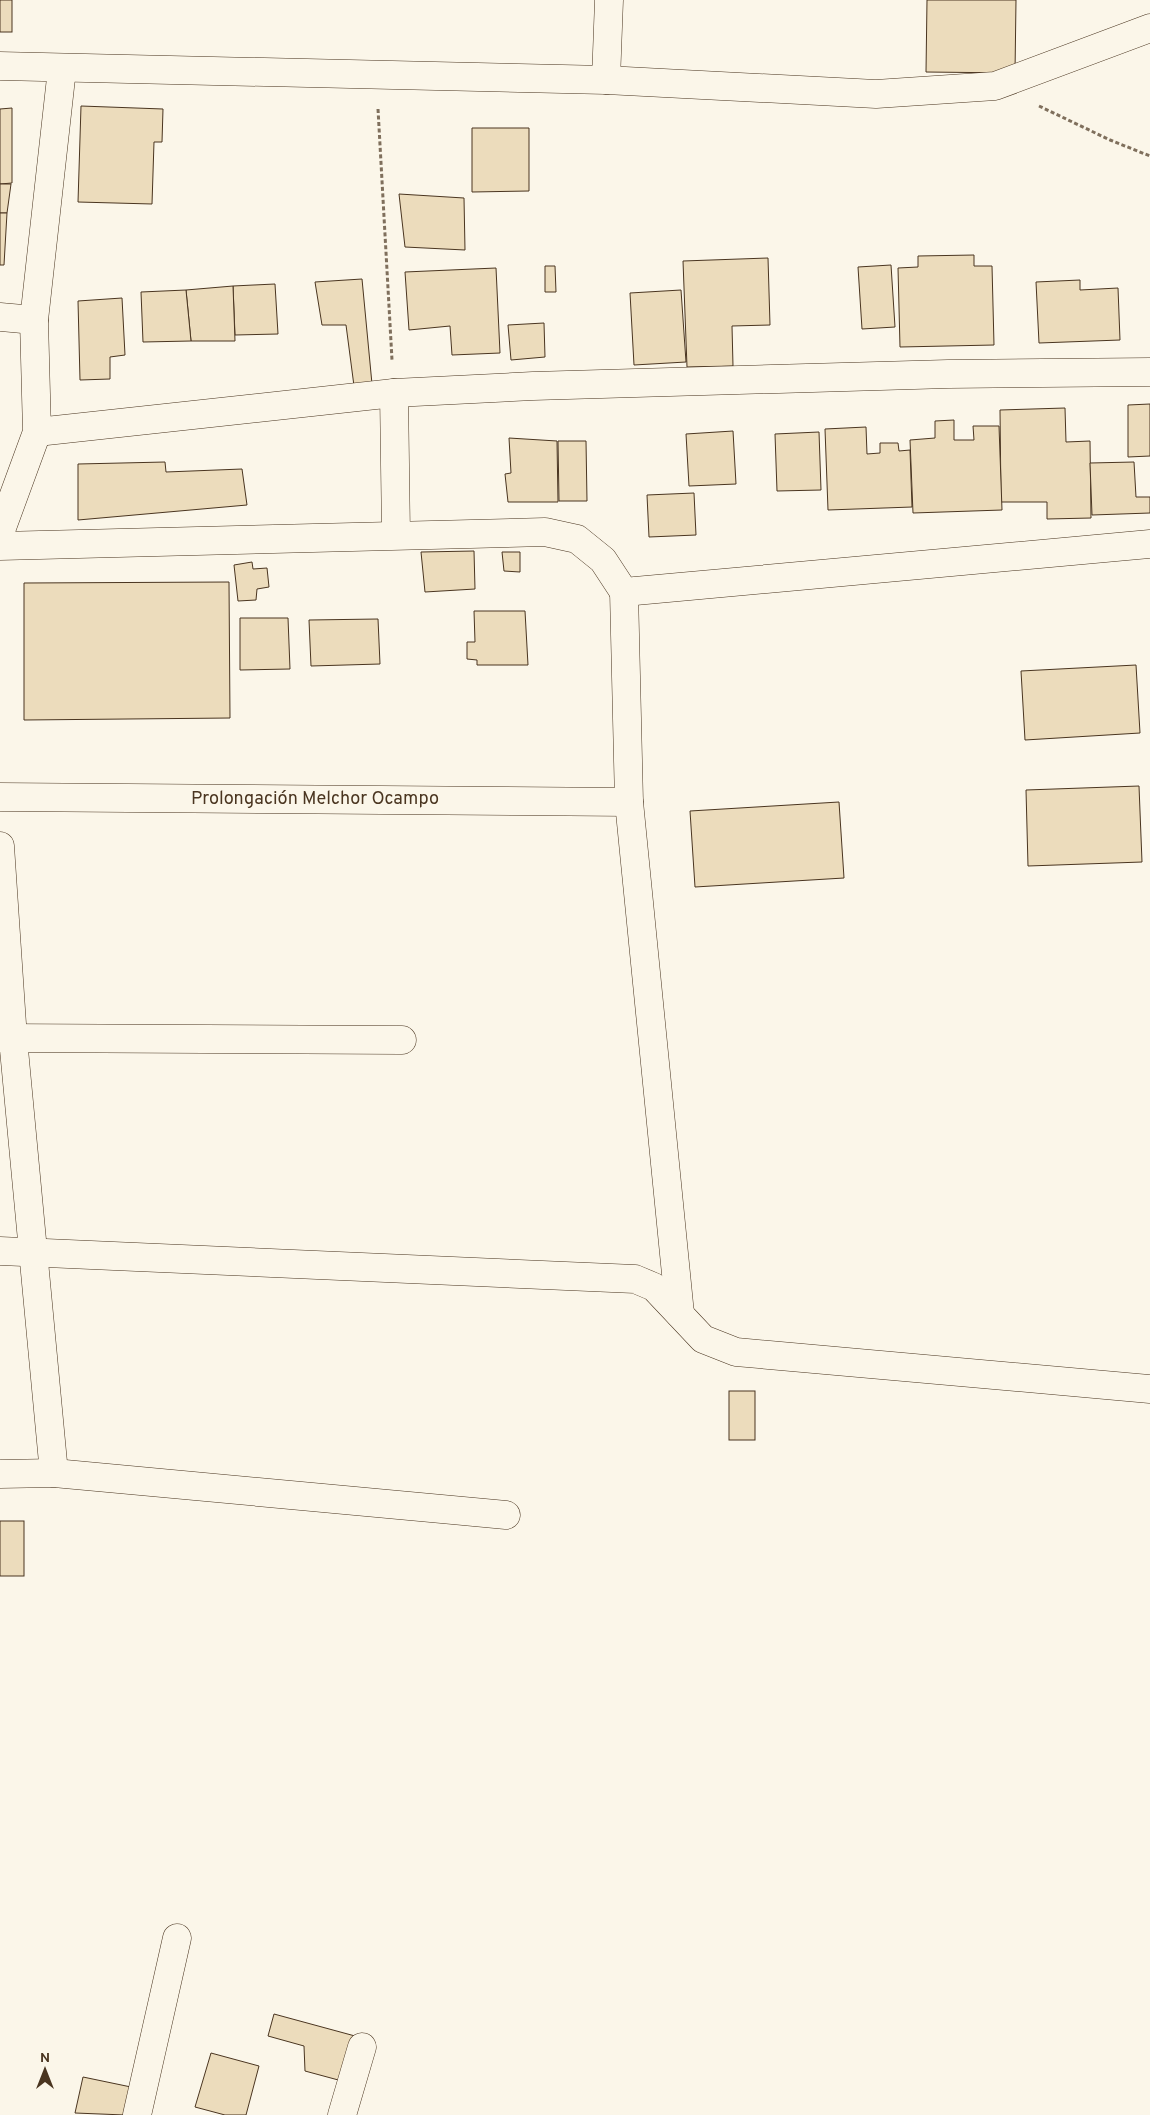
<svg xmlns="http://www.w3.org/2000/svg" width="1150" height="2115" font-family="Overpass,sans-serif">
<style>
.building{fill:#ecdcbc;stroke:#4a3520}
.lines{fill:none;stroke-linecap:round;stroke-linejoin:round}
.street-casing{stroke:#4a3520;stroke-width:29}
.path{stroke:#7f6f5c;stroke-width:3;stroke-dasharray:4 2.5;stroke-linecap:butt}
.street{stroke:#fbf6e9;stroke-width:28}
.labels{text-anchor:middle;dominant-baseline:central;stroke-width:4;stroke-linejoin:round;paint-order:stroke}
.street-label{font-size:18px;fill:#4a3520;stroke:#fbf6e9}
</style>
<rect width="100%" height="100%" fill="#fbf6e9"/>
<g class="building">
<rect x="0" y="0" width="12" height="32"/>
<polygon points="927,0 1016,0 1015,73 926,72"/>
<polygon points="81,106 163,109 162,142 154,142 152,204 78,202"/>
<polygon points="12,108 12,183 0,184 0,109"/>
<polygon points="472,128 529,128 529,191 472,192"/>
<polygon points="0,184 11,184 7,213 0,213"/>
<polygon points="399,194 464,198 465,250 405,247"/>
<polygon points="0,213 7,213 4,265 0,265"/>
<polygon points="974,255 974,266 992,266 994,345 900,347 898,268 918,267 918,256"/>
<polygon points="768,258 770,325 732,326 733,366 687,367 683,261"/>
<polygon points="891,265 895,327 862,329 858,267"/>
<polygon points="545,266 555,266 556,292 545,292"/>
<polygon points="496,268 500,353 452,355 450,326 409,330 405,272"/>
<polygon points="362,279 372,384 354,386 346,325 322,325 315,282"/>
<polygon points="1080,280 1080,290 1118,288 1120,340 1039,343 1036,282"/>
<polygon points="275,284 278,334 235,335 233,286"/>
<polygon points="233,286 235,341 191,341 186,290"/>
<polygon points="186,290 191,341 143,342 141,292"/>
<polygon points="681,290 686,362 634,365 630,293"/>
<polygon points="122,298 125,355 110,357 110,379 80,380 78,301"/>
<polygon points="544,323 545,357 511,360 508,325"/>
<polygon points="1150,404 1150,456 1128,457 1128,405"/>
<polygon points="1065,408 1066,442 1090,441 1091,518 1047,519 1047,502 1001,502 1000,410"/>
<polygon points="954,420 954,440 974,440 973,426 999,426 1002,510 913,513 910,440 935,438 935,421"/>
<polygon points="866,427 867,454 880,453 880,443 898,443 899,451 910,450 912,507 828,510 825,429"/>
<polygon points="733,431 736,484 689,486 686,434"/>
<polygon points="819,432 821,490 777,491 775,434"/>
<polygon points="509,438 557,441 558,502 508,502 505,474 511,473"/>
<polygon points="558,441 586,441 587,501 559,501"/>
<polygon points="165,462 166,472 242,469 247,505 78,520 78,464"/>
<polygon points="1134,462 1136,497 1150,497 1150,513 1092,515 1090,463"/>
<polygon points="694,493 696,535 649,537 647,495"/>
<polygon points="474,551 475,589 425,592 421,552"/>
<polygon points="502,552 520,552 520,572 504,571"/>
<polygon points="252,562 253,569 267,568 269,587 257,589 256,600 238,601 234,565"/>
<polygon points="229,582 230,718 24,720 24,583"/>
<polygon points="474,611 525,611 528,665 477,665 477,660 467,659 467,642 475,642"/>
<polygon points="240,618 288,618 290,669 240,670"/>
<polygon points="378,619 380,664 311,666 309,620"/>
<polygon points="1136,665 1140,733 1025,740 1021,671"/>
<polygon points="1139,786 1142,862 1028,866 1026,790"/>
<polygon points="839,802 844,878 695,887 690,811"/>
<rect x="729" y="1391" width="26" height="49"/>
<rect x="0" y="1521" width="24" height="55"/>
<polygon points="274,2014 355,2036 342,2081 305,2071 304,2046 268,2036"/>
<polygon points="211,2053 259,2066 246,2115 225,2115 195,2107"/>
<polygon points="83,2077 131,2087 125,2115 75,2113"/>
</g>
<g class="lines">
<defs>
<g id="street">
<polyline points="0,66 606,80 876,94 995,86 1150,28"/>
<polyline points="606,80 609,0"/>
<polyline points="0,317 34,320"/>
<polyline points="394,393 396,535"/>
<polyline points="37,432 394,393 533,386 948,374 1150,372"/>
<polyline points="0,533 37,432 34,320 62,69"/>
<polyline points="0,546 545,532 577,539 603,560 624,592 1150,544"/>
<polyline points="624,592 629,802 680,1314"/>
<polyline points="0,797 629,802"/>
<polyline points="0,846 13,1039 54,1473"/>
<polyline points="0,1038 402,1040"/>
<polyline points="0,1251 635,1279 654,1287 703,1339 736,1352 1150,1389"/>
<polyline points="0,1474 54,1473 506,1515"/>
<polyline points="137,2115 177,1938"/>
<polyline points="342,2115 362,2047"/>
</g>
</defs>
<use href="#street" class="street-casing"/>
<g class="path">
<polyline points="1039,106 1110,140 1150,156"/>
<polyline points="378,109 392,360"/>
</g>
<use href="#street" class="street"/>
</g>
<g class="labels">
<g class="street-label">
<text x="315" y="799">Prolongación Melchor Ocampo</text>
</g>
</g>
<g transform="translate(45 2070)" stroke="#fbf6e9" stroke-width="4" paint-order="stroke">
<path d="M0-4L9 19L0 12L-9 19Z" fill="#4a3520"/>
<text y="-8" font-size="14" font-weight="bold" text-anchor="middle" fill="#4a3520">N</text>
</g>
</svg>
